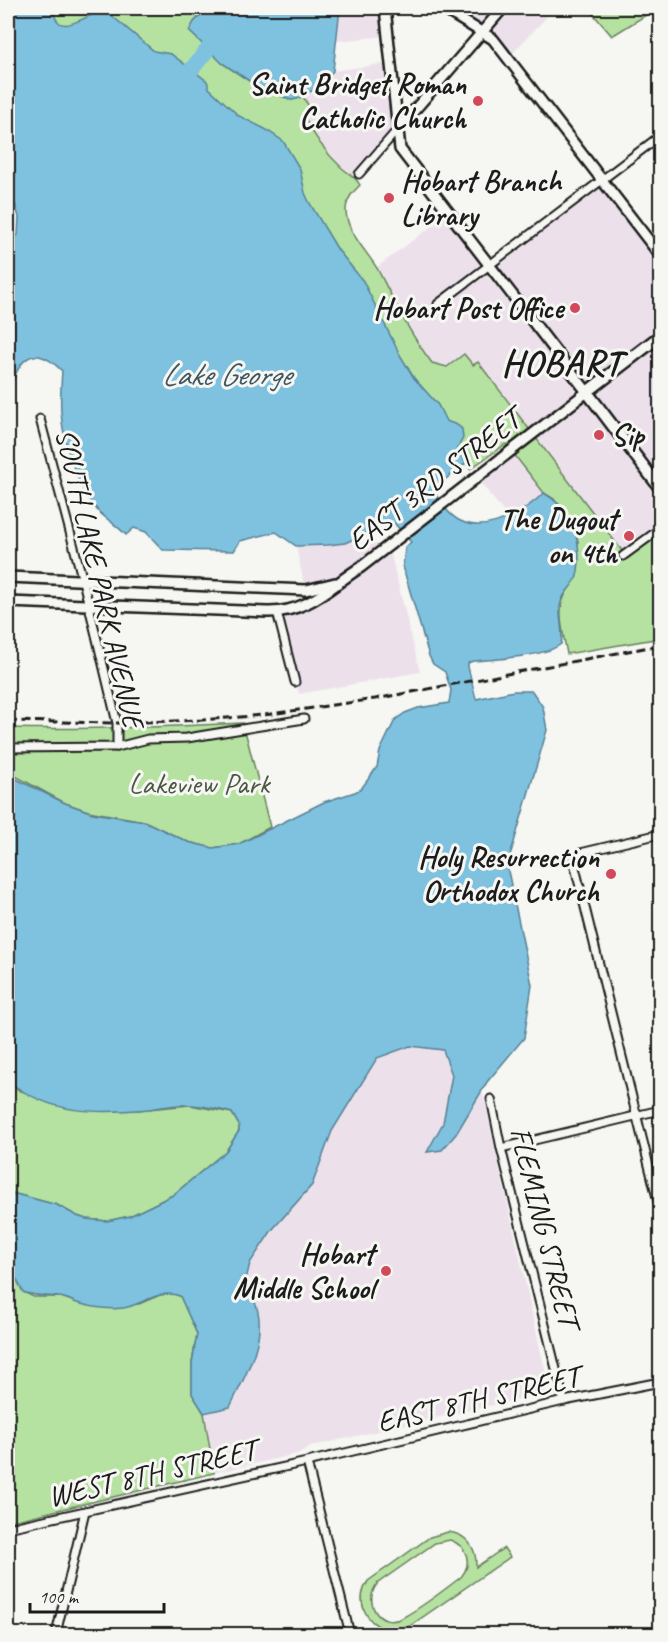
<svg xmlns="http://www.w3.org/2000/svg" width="668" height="1642" font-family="Caveat,sans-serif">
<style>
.built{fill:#ece1eb}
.green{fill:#b5e2a0;stroke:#687f5e;stroke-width:1.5;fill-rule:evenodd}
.water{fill:#7fc2e0;stroke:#578092;stroke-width:1.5}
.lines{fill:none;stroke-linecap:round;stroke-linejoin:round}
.river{stroke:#7fc2e0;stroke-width:16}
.minor-casing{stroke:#1c1c1c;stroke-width:11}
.tertiary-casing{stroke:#1c1c1c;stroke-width:14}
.secondary-casing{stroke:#1c1c1c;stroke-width:15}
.minor{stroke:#f6f6f2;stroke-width:7}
.tertiary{stroke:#f6f6f2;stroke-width:9}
.secondary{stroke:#f6f6f2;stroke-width:10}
.rail{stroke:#1c1c1c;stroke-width:3;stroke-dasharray:9 4.5;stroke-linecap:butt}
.poi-dot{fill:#d1495b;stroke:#f6f6f2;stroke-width:2}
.labels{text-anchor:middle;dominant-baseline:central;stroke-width:6;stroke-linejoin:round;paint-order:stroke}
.poi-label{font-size:30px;font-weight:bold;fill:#1c1c1c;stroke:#f6f6f2;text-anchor:end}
.street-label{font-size:30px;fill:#1c1c1c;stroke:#f6f6f2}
.park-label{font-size:30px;fill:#4a5744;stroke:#f6f6f2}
.water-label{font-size:32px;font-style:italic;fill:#3f5661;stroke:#f6f6f2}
.district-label{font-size:36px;font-weight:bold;letter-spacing:1.5px;fill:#1c1c1c;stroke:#f6f6f2}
</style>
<rect width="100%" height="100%" fill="#f6f6f2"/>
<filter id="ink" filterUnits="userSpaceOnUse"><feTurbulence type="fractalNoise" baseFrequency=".0167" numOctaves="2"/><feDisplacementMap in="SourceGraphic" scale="12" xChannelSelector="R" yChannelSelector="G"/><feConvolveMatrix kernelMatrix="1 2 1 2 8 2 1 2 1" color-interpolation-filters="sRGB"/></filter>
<g filter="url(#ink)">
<g class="built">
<polygon points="340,8 384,8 387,36 336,41"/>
<polygon points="458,8 501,8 482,30 454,13"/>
<polygon points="504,8 555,8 509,57 483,31"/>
<polygon points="390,63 397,128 356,177 342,167 313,135 304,116 310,108 302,95 319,87 333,71"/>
<polygon points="604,181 660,256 660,486 492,266"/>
<polygon points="449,213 585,392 533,433 473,366 447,367 432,364 406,326 376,268"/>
<polygon points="587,395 660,491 660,531 626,556 535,435"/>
<polygon points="512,451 544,493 530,506 509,519 477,478"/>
<polygon points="367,534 381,550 337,581 305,589 296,546 344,543"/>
<polygon points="389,547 420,672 299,694 279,613 288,612"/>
<polygon points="410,1046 442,1050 452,1075 443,1123 428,1152 442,1150 456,1134 482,1090 550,1392 313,1446 297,1454 214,1473 204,1413 230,1407 249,1367 260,1331 257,1305 245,1284 252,1259 272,1230 312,1185 332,1131 377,1058"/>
</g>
<g class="green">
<path d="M8,8H208L194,22L222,63L254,84L291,100L297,99L302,95L310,108L304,116C313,135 326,153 342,168C349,174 355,176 360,185C353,192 347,198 346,209C345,231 368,252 378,270C395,303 410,334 432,363L447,367L464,354L473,365L478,362L626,556L660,531V638L567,654C562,626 553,603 575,580L578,541L574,531L554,499L544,493L506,444L470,469L457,449L68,30Z"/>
<polygon points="588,8 660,8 660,11 654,10 612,36"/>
<path d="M243,723L270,827L239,844L213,848L188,842L144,821L88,811L65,803L8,772V728C87,730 164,727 243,723Z"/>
<polygon points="8,1081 20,1091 137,1110 190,1105 232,1113 239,1125 239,1131 226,1151 173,1195 130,1216 107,1221 86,1219 77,1216 57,1205 8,1192"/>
<polygon points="8,1271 16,1278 23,1292 34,1297 61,1297 78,1303 139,1304 160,1295 171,1293 180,1296 197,1334 192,1363 192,1393 204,1413 214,1473 8,1522"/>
<path d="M448,1532C467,1534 477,1548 476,1567L504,1548L510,1557L398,1634H378L386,1629C365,1623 355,1601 368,1581L430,1537ZM450,1540C467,1546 473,1563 461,1577C443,1591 422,1607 402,1618C379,1630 362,1601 378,1583L435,1543Z"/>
</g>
<g class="water">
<path d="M8,8H53C57,44 89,10 106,11L154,51L171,54L207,81L209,88L239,116L265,129L283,141L300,169L305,193L309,202L338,250L363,281L400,355L414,378L438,405L446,421L457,425L462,429L463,438L457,449L466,463L437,486L434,489C436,497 440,502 446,509C473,543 519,516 544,493C568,507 578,529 579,556C579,564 579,571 576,579C571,588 561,595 560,607C559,620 564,631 561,644C545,657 495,659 473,661L468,663V667L476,699L514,691H532L543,707L547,730L507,866L532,985L524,1038L487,1082L456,1134L442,1150L427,1152L443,1123L452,1075L443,1050L410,1046L377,1058L332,1131L312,1185L272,1230L250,1263L245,1284C249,1290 254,1297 256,1305C268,1338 244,1378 230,1407L204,1413L192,1394V1363L197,1334L180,1296C159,1288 143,1305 123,1308C108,1310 91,1307 77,1303C71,1301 65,1297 59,1297C46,1295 36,1297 23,1292L16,1278L8,1271V1192L57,1205L77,1216L86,1219L107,1221L130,1216L173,1195L226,1151L239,1131V1125L232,1113C219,1109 205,1106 191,1105C178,1104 163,1107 149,1109C97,1114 51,1115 8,1081V775L65,803L93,813L144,821L188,842L213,848L239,844L324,802L355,792L361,789L377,767L380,751L395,720L405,713L418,708L449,703L451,690L445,672L433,664L429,656L405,574L403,566L405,548L411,542L394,523H388L345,543L328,545L296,546L276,532L240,541L234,551L163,550L146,532L134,528L126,535C118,526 106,519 98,511C76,485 64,446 61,413C60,399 61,385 62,371C28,335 13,370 8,403V241L18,235L19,217L8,181V130L12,107L8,87Z"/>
<polygon points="208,8 340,8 333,71 319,87 297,99 291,100 254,84 222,63 189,31 194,22"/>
</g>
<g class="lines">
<polyline class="river" points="191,70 230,22 248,8"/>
<defs>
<g id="minor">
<polyline points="359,174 398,129"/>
<polyline points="438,304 660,136"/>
<polyline points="40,419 83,581 117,723 117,747"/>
<polyline points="623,556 660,529"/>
<polyline points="277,612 295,682"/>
<polyline points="8,748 117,747 148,739 187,738 304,719"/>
<polyline points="660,834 572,855 660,1210"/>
<polyline points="491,1099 501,1148 564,1401"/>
<polyline points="501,1148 660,1110"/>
<polyline points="307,1462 350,1634"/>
<polyline points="8,1528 307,1462 564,1401 660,1382"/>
<polyline points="56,1634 85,1511"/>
</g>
<g id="tertiary">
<polyline points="442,8 493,39 660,255"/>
<polyline points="398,129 503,8"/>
<polyline points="8,577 306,590 335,583"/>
<path d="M8,602L267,612C308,613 329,587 361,567L587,392L400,149L385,8"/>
</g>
<polyline id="secondary" points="660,336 587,392 660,488"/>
</defs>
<use href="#minor" class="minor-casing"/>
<use href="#tertiary" class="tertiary-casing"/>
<use href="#secondary" class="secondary-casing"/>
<use href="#minor" class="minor"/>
<use href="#tertiary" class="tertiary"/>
<use href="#secondary" class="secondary"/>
<polyline class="rail" points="8,721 117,723 202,720 264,715 375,699 660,645"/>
</g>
</g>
<g class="poi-dot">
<circle cx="478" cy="101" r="6"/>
<circle cx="389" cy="198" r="6"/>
<circle cx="575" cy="308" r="6"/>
<circle cx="599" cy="435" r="6"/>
<circle cx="629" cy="536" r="6"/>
<circle cx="611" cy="874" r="6"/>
<circle cx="386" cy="1271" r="6"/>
</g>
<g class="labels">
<g class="poi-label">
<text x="466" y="84">Saint Bridget Roman<tspan x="466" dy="34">Catholic Church</tspan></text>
<text x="401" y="181" text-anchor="start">Hobart Branch<tspan x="401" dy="34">Library</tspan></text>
<text x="563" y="308">Hobart Post Office</text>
<text x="611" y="435" text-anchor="start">Sip</text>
<text x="617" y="519">The Dugout<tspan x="617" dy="34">on 4th</tspan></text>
<text x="599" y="857">Holy Resurrection<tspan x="599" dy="34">Orthodox Church</tspan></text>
<text x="374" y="1254">Hobart<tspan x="374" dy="34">Middle School</tspan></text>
</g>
<g class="street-label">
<text transform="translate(434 480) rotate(-38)">EAST 3RD STREET</text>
<text transform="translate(100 578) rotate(77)">SOUTH LAKE PARK AVENUE</text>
<text transform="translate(545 1227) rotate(76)">FLEMING STREET</text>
<text transform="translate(478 1399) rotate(-13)">EAST 8TH STREET</text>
<text transform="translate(152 1473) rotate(-13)">WEST 8TH STREET</text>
</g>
<g class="park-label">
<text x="199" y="783">Lakeview Park</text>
</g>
<g class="water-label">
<text x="226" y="374">Lake George</text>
</g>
<g class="district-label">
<text x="562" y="363">HOBART</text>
</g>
</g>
<rect width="668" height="1642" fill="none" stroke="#f6f6f2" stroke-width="30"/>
<rect x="15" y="15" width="638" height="1612" fill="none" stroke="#1c1c1c" stroke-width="2" filter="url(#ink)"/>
<path d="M30 1603v9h134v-9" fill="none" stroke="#1c1c1c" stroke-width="3"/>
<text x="39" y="1603" font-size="18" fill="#1c1c1c" stroke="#f6f6f2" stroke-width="4.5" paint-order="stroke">100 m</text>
</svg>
